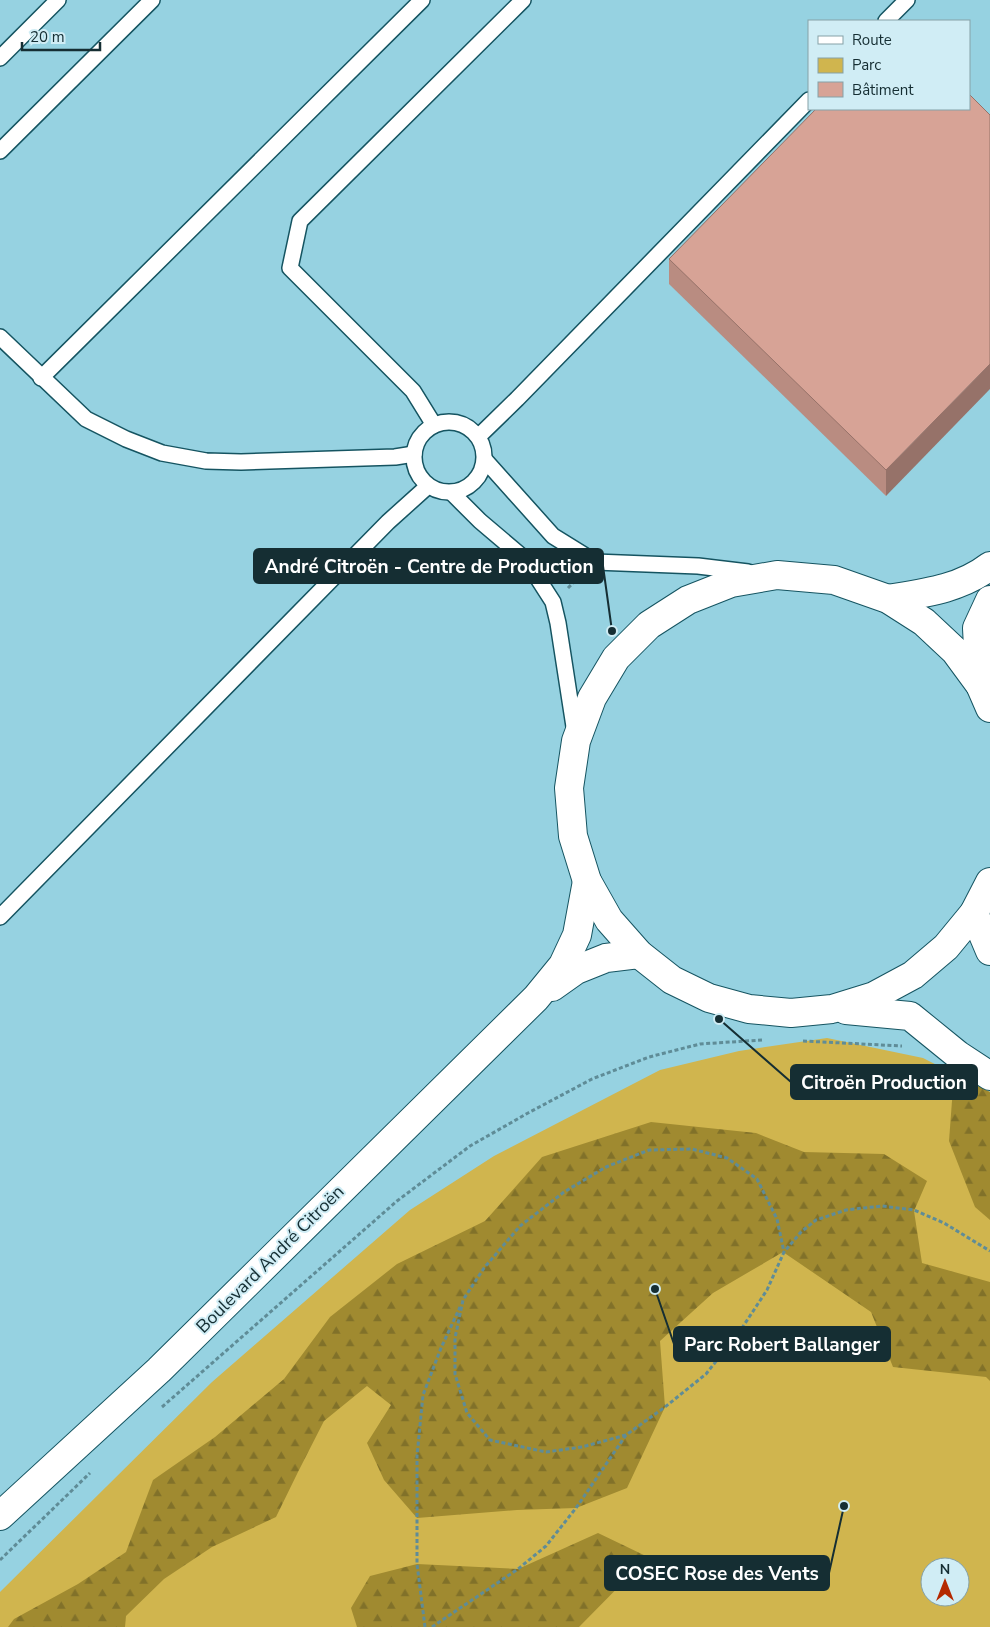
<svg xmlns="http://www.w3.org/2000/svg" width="990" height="1627" font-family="'Nunito Sans',sans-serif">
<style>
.green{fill:#d0b54e;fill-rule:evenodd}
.forest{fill:url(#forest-firs)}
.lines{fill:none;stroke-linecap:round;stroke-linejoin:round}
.service-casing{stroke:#155461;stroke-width:18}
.secondary-casing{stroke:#155461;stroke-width:30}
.path{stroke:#5f8c97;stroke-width:3;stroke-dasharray:4 2.5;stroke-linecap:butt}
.service{stroke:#fff;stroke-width:15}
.secondary{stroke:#fff;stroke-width:28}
.wall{fill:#b98c81}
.shaded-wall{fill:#967269}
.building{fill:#d7a396;stroke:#967269}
.labels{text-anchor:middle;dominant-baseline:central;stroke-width:4;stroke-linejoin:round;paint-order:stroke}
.street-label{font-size:18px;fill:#152e33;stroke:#d0edf5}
.leader{fill:none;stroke:#152e33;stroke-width:2}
.callout-dot{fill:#152e33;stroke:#d0edf5;stroke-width:2}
.callout{fill:#152e33;stroke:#152e33;stroke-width:2}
.callout-label{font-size:19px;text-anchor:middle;font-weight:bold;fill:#fff}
</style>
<defs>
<pattern id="forest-firs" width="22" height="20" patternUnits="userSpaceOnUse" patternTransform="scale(1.25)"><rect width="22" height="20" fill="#a08a30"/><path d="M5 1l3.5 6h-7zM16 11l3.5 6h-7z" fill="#817129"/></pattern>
</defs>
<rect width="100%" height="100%" fill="#96d2e1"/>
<path class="green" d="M827,1038L923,1058L990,1092V1627H0V1592L212,1382L410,1210L494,1156L660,1070L739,1051ZM930,1567H960V1597H930Z"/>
<g class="forest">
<polygon points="954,1074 990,1092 990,1220 975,1207 949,1141"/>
<polygon points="651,1122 756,1133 804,1152 884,1154 927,1181 914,1211 922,1263 990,1282 990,1381 986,1377 893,1367 871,1312 783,1252 713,1293 660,1341 665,1407 627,1488 576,1508 517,1510 417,1518 384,1480 367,1443 391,1405 367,1386 324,1421 298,1472 276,1517 212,1547 164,1579 126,1616 125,1627 8,1627 14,1619 78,1584 126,1552 153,1480 215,1437 284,1379 330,1317 397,1264 485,1221 542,1157"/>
<polygon points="598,1533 648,1557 579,1627 357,1627 351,1608 370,1576 417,1564 518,1569"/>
</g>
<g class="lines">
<defs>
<g id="service">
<polyline points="886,21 907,0"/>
<polyline points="0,58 58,0"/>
<polyline points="0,151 152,0"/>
<polyline points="0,337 86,419 126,439 162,453 206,461 241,462 395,457 414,454"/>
<polyline points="41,378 422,0"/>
<circle cx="449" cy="457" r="35"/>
<polyline points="434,425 413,391 290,268 300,221 523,0"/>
<polyline points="479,436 517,399 809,100"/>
<polyline points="485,460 553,536 595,562 698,566 748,572"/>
<polyline points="452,493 480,521 526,560 553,602 558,623 575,733"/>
<polyline points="0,917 388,522 428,486"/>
</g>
<g id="secondary">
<path d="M888,599C925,593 960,589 990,566"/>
<polyline points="980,685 977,628 990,600"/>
<polyline points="990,708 980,685 955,651 924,622 888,599 834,580 777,575 731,583 688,600 649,625 616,658 592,698 576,741 569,788 573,836 587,881 609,920 639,954 672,980 709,998 749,1009 791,1013 832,1009 874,996 913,975 946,947 974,913 990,882"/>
<polyline points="974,913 990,951"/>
<polyline points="552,987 576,970 606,958 639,954"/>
<polyline points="846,1010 910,1016 958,1055 990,1076"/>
<polyline points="0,1516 159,1370 536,998 563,965 577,935 587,881"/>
</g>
</defs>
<use href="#service" class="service-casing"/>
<use href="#secondary" class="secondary-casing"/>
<g class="path">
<polyline points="568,588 580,576"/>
<polyline points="803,1041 902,1046"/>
<polyline points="162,1407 397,1201 470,1146 528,1113 592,1079 649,1057 700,1044 762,1040"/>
<polyline points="626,1435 582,1447 546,1452 490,1440 467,1413 455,1374 455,1338 463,1300 484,1268 520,1226 564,1192 606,1167 649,1150 692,1149 727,1158 757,1179 777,1219 784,1252"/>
<polyline points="0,1560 90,1473"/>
<polyline points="425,1627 417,1564 417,1456 423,1395 441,1348 460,1307"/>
<polyline points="432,1627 518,1569 546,1546 576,1508 626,1435 665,1407 706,1374 740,1331 767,1290 784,1252 801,1232 816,1220 846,1210 882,1206 914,1210 944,1223 990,1251"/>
</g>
<use href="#service" class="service"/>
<use href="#secondary" class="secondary"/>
</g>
<polygon class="wall" points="969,109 886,496 669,284 669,259"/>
<polygon class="shaded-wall" points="990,364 990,389 886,496 886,470"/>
<polygon class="building" points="969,94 990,115 990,364 886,470 669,259 816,109 969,109"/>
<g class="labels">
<g class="street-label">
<text transform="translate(270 1259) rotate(-45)">Boulevard André Citroën</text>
</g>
</g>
<path class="leader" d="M612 631L603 566M719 1019L791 1082M655 1289L674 1344M844 1506L829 1573"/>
<g class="callout-dot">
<circle cx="612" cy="631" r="5"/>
<circle cx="719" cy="1019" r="5"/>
<circle cx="655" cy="1289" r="5"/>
<circle cx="844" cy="1506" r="5"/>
</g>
<g class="callout">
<rect x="254" y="549" width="349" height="34" rx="5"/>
<rect x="791" y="1065" width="186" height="34" rx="5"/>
<rect x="674" y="1327" width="216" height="34" rx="5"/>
<rect x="605" y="1556" width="224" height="34" rx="5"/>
</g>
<g class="callout-label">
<text x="429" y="573">André Citroën - Centre de Production</text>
<text x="884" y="1089">Citroën Production</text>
<text x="782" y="1351">Parc Robert Ballanger</text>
<text x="717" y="1580">COSEC Rose des Vents</text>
</g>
<rect x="808" y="20" width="162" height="90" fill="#d0edf5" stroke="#85a1a7"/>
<rect x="818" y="36" width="25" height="8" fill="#ffffff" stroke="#85a1a7"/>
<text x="852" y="45" font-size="15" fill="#152e33">Route</text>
<rect x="818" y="58" width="25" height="15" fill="#d0b54e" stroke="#85a1a7"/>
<text x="852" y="70" font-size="15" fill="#152e33">Parc</text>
<rect x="818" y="82" width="25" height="15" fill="#d7a396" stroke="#85a1a7"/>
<text x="852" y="95" font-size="15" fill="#152e33">Bâtiment</text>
<g transform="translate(945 1582)"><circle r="24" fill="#d0edf5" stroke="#85a1a7"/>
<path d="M0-4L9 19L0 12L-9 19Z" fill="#b42900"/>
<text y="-8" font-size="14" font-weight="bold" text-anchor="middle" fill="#152e33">N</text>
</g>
<path d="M22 42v8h78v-8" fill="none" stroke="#152e33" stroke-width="2.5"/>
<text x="30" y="42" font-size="15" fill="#152e33" stroke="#d0edf5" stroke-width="4" paint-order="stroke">20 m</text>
</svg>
